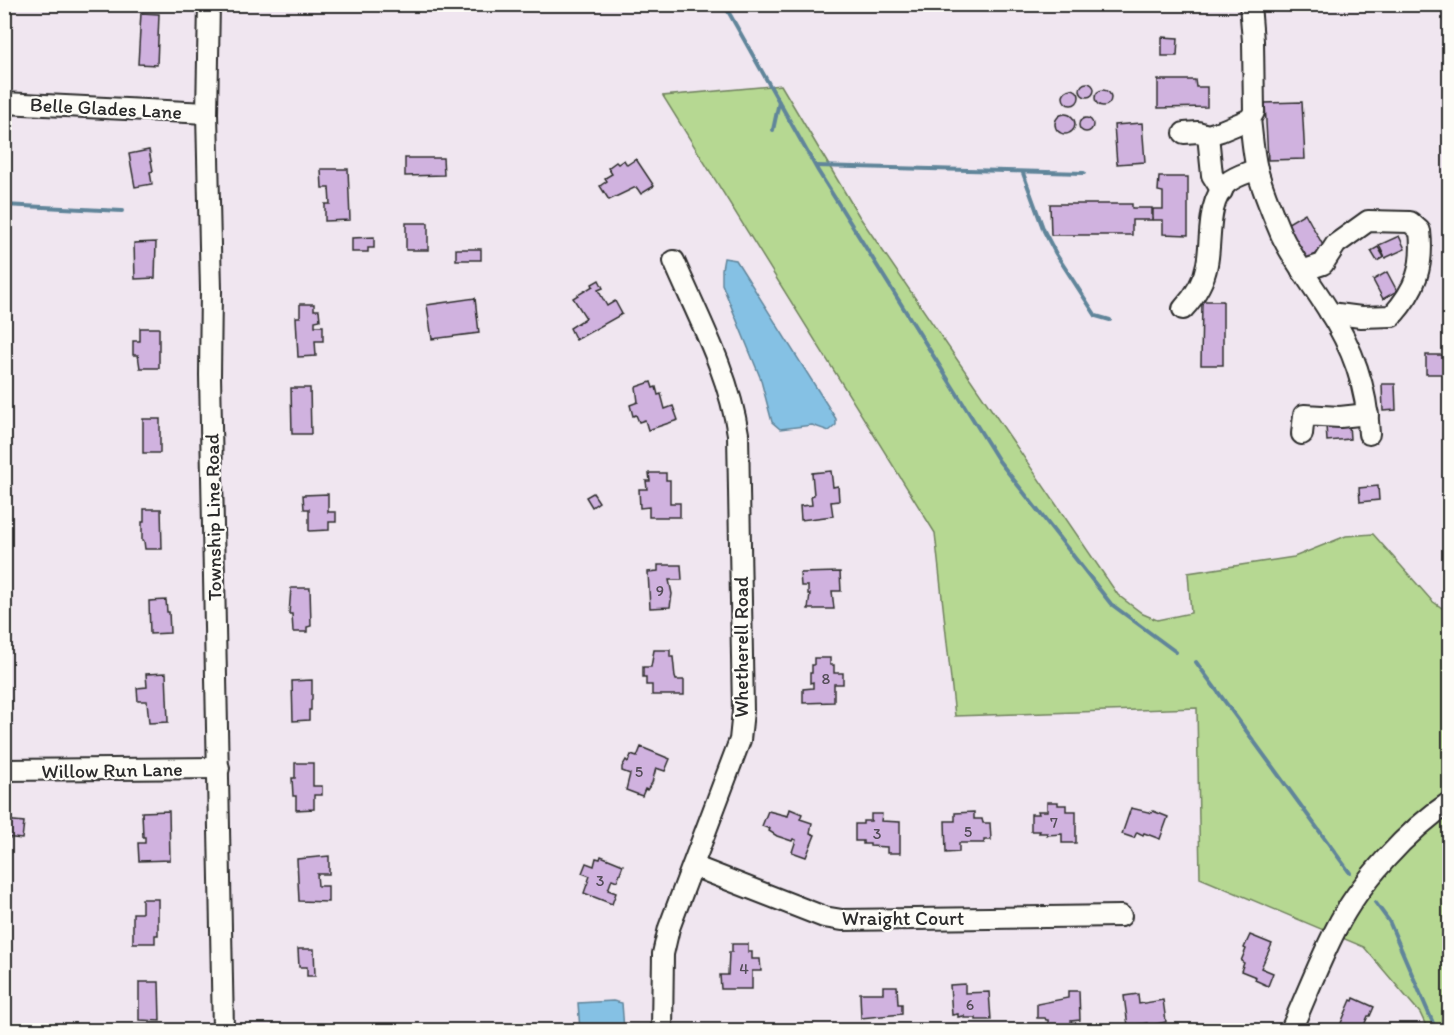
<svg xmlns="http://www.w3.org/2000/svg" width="1454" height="1035" font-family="Itim,sans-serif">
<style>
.green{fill:#b6d892;stroke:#70825e;stroke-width:1.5}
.water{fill:#85c1e4;stroke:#61859a;stroke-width:1.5}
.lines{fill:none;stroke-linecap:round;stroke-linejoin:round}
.stream{stroke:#61859a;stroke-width:4}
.building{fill:#d0b2df;stroke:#2b2b2b;stroke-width:1.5}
.minor-casing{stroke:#2b2b2b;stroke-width:24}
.minor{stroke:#fdfcf7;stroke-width:20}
.labels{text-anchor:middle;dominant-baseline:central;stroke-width:4.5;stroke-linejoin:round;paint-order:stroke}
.number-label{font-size:16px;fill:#544d58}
.street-label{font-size:20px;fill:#2b2b2b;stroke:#fdfcf7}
</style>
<rect width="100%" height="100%" fill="#f0e6f0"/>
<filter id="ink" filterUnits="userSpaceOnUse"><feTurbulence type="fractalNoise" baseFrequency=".0167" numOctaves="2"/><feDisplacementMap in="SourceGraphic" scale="12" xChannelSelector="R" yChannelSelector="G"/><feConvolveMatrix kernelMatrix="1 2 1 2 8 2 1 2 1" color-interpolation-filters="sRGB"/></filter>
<g filter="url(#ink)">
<polygon class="green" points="781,85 859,216 1118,595 1143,614 1157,620 1191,613 1188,573 1294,557 1346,536 1373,534 1432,601 1449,613 1449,1030 1428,1030 1420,1013 1364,947 1200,878 1197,708 955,716 935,533 663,96"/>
<g class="water">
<polygon points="724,258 736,260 836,419 836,425 829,431 812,425 780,429 772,422 760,377 722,284 722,269"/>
<polygon points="613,1001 622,1003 624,1030 580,1030 578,1003"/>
</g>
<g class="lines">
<g class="stream">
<polyline points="724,4 818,171 999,461 1111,604 1176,652"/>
<polyline points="773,130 779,102"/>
<polyline points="816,166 1084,173"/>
<polyline points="1023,173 1044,231 1056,254 1096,316 1110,320"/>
<polyline points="4,205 122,211"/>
<polyline points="1196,662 1350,873"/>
<polyline points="1375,902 1389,921 1436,1030"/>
</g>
</g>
<g class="building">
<polygon points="141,13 159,14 157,65 138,64"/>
<polygon points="1162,37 1178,38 1177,56 1162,56"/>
<polygon points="1158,80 1195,80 1196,87 1207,87 1207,107 1158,108"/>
<circle cx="1087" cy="90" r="7"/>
<circle cx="1071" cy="97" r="8"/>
<circle cx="1103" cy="98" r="8"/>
<polygon points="1302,102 1305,159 1268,160 1265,103"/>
<circle cx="1065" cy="124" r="10"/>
<circle cx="1086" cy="125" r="7"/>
<polygon points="1142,123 1145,162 1117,164 1114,125"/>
<polygon points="149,150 153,171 150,172 152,184 135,187 129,154"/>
<polygon points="405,158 443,158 444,175 405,176"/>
<polygon points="636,159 654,186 641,194 637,188 634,188 609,200 600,186 607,181 605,178 612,174 608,168 616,162 618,164 624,160 627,165"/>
<polygon points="321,169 348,169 350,220 325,221 325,204 330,204 329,188 322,188"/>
<polygon points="1159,177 1188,177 1188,235 1163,234 1163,220 1153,220 1153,209 1163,209 1163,192 1158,191"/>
<polygon points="1050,204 1132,204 1132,208 1152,208 1152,220 1132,220 1132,235 1051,235"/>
<polygon points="1305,213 1325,249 1306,260 1285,225"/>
<rect x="406" y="223" width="22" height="27"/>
<polygon points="1399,236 1405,249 1385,258 1379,245"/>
<polygon points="374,237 374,248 368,248 368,252 352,252 352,238"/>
<polygon points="156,242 155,278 135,279 134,243"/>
<polygon points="1378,247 1384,257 1377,261 1371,251"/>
<rect x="456" y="249" width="25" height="11"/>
<polygon points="1387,272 1397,291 1383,299 1373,280"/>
<polygon points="599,280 603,288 598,290 607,306 615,301 622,314 576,340 570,328 586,318 573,298 593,286 592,284"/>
<polygon points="475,298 479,333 432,339 427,305"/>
<polygon points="1202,301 1223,301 1223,365 1201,365"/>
<polygon points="300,304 314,304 314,310 319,310 320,320 315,321 315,326 323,326 323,341 315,341 316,356 298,357 296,317 300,317"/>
<polygon points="140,328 159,328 159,368 140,368 138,355 133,355 133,341 140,341"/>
<rect x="1426" y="355" width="24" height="19"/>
<polygon points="651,382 653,388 656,387 658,395 661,394 665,409 673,406 678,420 648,430 645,420 639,422 636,415 633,416 630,405 638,402 636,387"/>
<polygon points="1382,384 1395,384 1396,410 1383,411"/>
<polygon points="291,388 310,388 311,434 292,434"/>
<rect x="143" y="419" width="17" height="34"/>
<polygon points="1349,424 1350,439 1327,441 1326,425"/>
<polygon points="831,471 833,487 838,486 839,501 831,502 833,516 801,520 800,506 812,505 811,496 814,495 812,473"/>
<polygon points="649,473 666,473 666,480 670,480 670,503 680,503 680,517 649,517 649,507 640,508 639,489 647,489 646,481 650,481"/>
<polygon points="1378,486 1379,500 1360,502 1359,488"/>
<polygon points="593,493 599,502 592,507 586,497"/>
<polygon points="328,494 328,512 336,512 336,522 329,522 329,530 309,531 309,509 304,509 303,495"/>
<polygon points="144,509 161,509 162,549 145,549 144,541 142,541 142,522 144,522"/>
<polygon points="658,565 681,565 682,580 669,580 672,594 670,607 650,608 648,572 658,571"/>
<polygon points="840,572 841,591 832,591 834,609 808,609 810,594 808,594 808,586 801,586 800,573"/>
<polygon points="291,588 310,588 311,626 307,627 307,632 293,632 292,614 289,614"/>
<polygon points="166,600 167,612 169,612 170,633 150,634 149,601"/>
<polygon points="654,650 670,650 670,657 673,657 675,677 676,680 684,680 684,695 652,695 652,685 646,685 646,677 643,677 643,667 651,667"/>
<polygon points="814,658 830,658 830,665 834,665 834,673 843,673 843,684 834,684 834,702 803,703 803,689 813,688 813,682 810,683 810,673 812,673 812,665 814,665"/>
<polygon points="166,673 168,722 149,723 147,701 138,701 137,688 147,687 146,674"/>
<polygon points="312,680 312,699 311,700 311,710 309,710 309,720 293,721 292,681"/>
<polygon points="641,747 670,759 665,771 656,768 652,783 647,790 645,789 642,796 626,790 630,774 622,771 622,767 626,760 628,762 631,755 637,757"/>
<polygon points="295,763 313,763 313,786 322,786 322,795 314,795 314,809 296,810 296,796 293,796 292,778 295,778"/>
<polygon points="1047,802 1058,802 1058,805 1066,805 1066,811 1076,811 1076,843 1062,843 1062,834 1047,835 1047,833 1039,833 1040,831 1031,831 1031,814 1039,814 1038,811 1047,811"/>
<polygon points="1131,808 1152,813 1153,811 1168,817 1160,839 1144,833 1143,835 1137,832 1134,838 1122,834"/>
<polygon points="790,809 802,814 800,819 812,823 810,833 815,835 806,857 792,852 796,840 793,839 792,841 777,836 769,831 770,829 762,826 768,811 788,816"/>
<polygon points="169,811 170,860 139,861 138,843 145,843 145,837 143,837 142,812"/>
<polygon points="974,812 974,819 982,819 983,823 990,823 991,840 984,840 984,843 959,843 959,852 946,853 945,821 955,821 955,813"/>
<polygon points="871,814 882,814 881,821 900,822 900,853 887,853 887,847 870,846 870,844 863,844 863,841 855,841 855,824 863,824 863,821 871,821"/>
<polygon points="4,820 24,822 22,839 4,837"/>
<polygon points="329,856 329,874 317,874 318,886 328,886 328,902 299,901 297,859"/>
<polygon points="601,856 623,865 617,881 612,879 608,890 616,893 612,904 584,893 590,876 582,873 586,863 594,866 596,858 600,859"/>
<polygon points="142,899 158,899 158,935 155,935 155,943 133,943 133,913 142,913"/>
<polygon points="1250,935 1272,944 1261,968 1273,973 1268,986 1255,980 1256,977 1241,971 1244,963 1241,961 1246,949 1244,948"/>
<polygon points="732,944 748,944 748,952 752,952 752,959 760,959 761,971 752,971 752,989 721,989 720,975 728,975 729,952 732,952"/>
<polygon points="298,949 314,949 315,976 307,976 307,967 299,967"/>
<polygon points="139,982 159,982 160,1021 139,1020"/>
<polygon points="965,984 965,993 989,992 991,1020 976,1020 976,1018 964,1018 964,1016 958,1017 958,1014 952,1015 950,985"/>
<polygon points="883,986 897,986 898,1004 902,1004 902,1014 861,1018 860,993 883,993"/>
<polygon points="1068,991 1079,991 1080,1020 1071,1021 1072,1026 1063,1026 1064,1029 1059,1029 1059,1030 1049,1029 1048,1020 1046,1020 1045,1018 1037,1018 1037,1004 1068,998"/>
<polygon points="1138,994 1139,1004 1163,1000 1166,1022 1156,1024 1157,1030 1148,1030 1147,1023 1128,1026 1124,996"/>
<polygon points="1354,998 1374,1007 1370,1016 1368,1016 1362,1030 1338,1030 1351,1000 1353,1001"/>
</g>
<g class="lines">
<defs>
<g id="minor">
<polyline points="209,4 207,113 211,290 210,375 223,1030"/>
<polyline points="4,103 207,113"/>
<path d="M1250,119C1252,135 1253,153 1257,169C1262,189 1273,215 1281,234C1293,260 1312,284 1327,308C1353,348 1367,387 1369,434"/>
<polyline points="1184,133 1198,132 1208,135 1221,131 1250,119 1254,112 1253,41 1250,4"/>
<polyline points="1208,135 1212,175 1222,191"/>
<path d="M1302,271L1323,264L1336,244L1368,221L1410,222L1420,231C1424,267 1416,289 1392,316L1361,317L1330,313"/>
<path d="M1183,309C1195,296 1204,282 1207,264C1212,239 1206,203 1227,183C1235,176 1247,173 1257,169"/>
<polyline points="1302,434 1304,415 1340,417 1368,414"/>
<polyline points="4,770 219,768"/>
<polyline points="693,866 824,917 842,920 1121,916"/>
<path d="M662,1030L663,954L669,928L740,740L743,711L738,434C729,373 698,317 674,261"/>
<path d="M1291,1030C1306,996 1319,962 1336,929C1359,883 1408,830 1450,802"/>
</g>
</defs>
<use href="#minor" class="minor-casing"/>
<use href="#minor" class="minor"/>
</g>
</g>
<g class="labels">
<g class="number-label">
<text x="660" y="590">9</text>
<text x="826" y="678">8</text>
<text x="639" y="771">5</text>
<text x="1054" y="822">7</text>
<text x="968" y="831">5</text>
<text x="877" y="833">3</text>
<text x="600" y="880">3</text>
<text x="744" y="968">4</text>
<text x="970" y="1004">6</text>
</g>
<g class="street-label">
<text transform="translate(106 108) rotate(3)">Belle Glades Lane</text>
<text transform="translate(213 517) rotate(-91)">Township Line Road</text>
<text transform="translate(741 647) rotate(-90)">Whetherell Road</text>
<text transform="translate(112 770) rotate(-1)">Willow Run Lane</text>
<text x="903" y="918">Wraight Court</text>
</g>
</g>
<rect width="1454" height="1035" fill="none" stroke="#fdfcf7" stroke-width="24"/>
<rect x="12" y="12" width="1430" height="1011" fill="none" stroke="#2b2b2b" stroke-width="2" filter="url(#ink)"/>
</svg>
